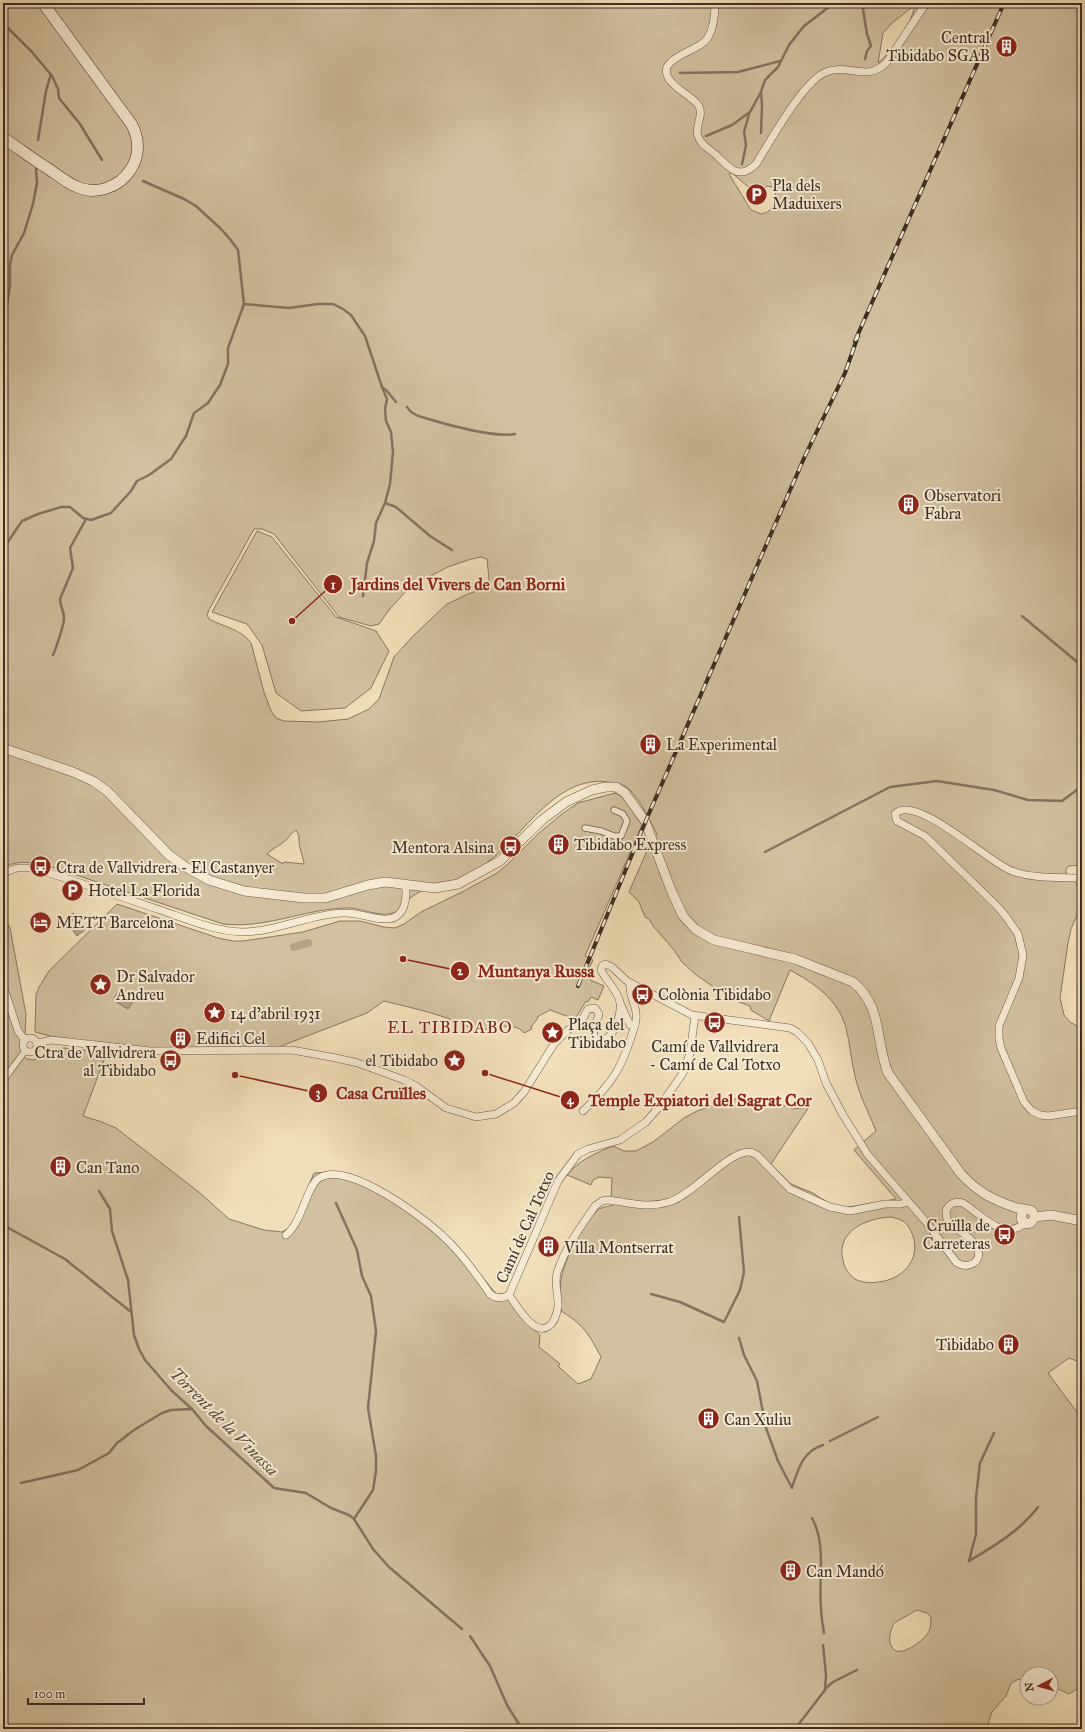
<svg xmlns="http://www.w3.org/2000/svg" width="1085" height="1732" font-family="'IM FELL Great Primer',serif">
<style>
.green{fill:#d2c1a0;stroke:#887762;fill-rule:evenodd}
.water{fill:#b4a286;stroke:#84735f}
.lines{fill:none;stroke-linecap:round;stroke-linejoin:round}
.stream{stroke:#84735f;stroke-width:2.5}
.canal{stroke:#b4a286;stroke-width:8}
.pedestrian-tunnel{stroke:#cdbb9b;stroke-width:5.5;stroke-dasharray:5.5 3;stroke-linecap:butt}
.pedestrian-casing{stroke:#6a5a49;stroke-width:7}
.minor-casing{stroke:#6a5a49;stroke-width:8}
.tertiary-casing{stroke:#6a5a49;stroke-width:10}
.secondary-casing{stroke:#3d2d24;stroke-width:12}
.pedestrian{stroke:#f6ead2;stroke-width:5.5}
.minor{stroke:#f6ead2;stroke-width:7}
.tertiary{stroke:#f6ead2;stroke-width:9}
.secondary{stroke:#f6ead2;stroke-width:11}
.rail-casing{stroke:#3d2d24;stroke-width:4}
.rail{stroke:#f6ead2;stroke-width:2.5;stroke-dasharray:8;stroke-linecap:butt}
.labels{text-anchor:middle;dominant-baseline:central;stroke-width:4;stroke-linejoin:round;paint-order:stroke}
.poi-label{font-size:16px;fill:#3d2d24;stroke:#f6ead2;text-anchor:start}
.street-label{font-size:16px;fill:#3d2d24;stroke:#f6ead2}
.neighbourhood-label{font-size:17px;letter-spacing:1px;fill:#7a1f14;stroke:#f6ead2}
.water-label{font-size:17px;font-style:italic;fill:#5b4a3c;stroke:#f6ead2}
.leader{fill:none;stroke:#8f2418;stroke-width:1.5}
.callout-dot{fill:#8f2418;stroke:#f6ead2;stroke-width:1.5}
.mark-label{font-size:12px;text-anchor:middle;font-weight:bold;fill:#fff}
.callout-label{font-size:17px;text-anchor:middle;font-weight:bold;fill:#8f2418;stroke:#f6ead2;stroke-width:4;stroke-linejoin:round;paint-order:stroke}
</style>
<rect width="100%" height="100%" fill="#f1dfb9"/>
<filter id="stains"><feTurbulence type="fractalNoise" baseFrequency=".005" numOctaves="4"/><feColorMatrix values="0 0 0 0 .2 0 0 0 0 .09 0 0 0 0 .02 0 0 0 .5 -.17"/></filter>
<radialGradient id="worn" r=".72"><stop offset=".6" stop-color="#630" stop-opacity="0"/><stop offset="1" stop-color="#630" stop-opacity=".3"/></radialGradient>
<g class="green">
<path d="M3,3H1082V865L1069,866L1066,869V873L1082,890V903L1071,929L1068,943L1060,998L1064,1015L1070,1022L1082,1029V1363L1069,1358L1048,1373L1082,1419V1686L1069,1694L1058,1689H1051V1674H1027V1685L1019,1679L1011,1683L1006,1696L992,1712L986,1729H3V914L10,928L26,1014L25,1035L21,1047L23,1056L27,1059L34,1060L49,1051L64,1048L107,1052L83,1116L102,1122L116,1128L200,1193L229,1219L264,1230L282,1232L291,1227L314,1173L330,1172L351,1174L368,1182L425,1217L455,1243L492,1289L497,1294H505L519,1315L540,1335L539,1347L560,1364L558,1366L578,1384L591,1379L601,1357C589,1334 583,1324 561,1311C561,1301 559,1290 561,1280C563,1262 584,1221 599,1209C603,1207 610,1206 614,1205L611,1197L612,1178L599,1177L593,1180L591,1185L567,1175C579,1160 596,1153 613,1146L624,1151H636L653,1142L684,1118L697,1111L738,1098L768,1099L793,1109L809,1107L771,1164L791,1184L813,1193L830,1204L843,1208L896,1199L854,1150L876,1131C869,1113 859,1095 855,1076C851,1060 850,1043 846,1028C838,999 814,983 790,970L769,1021L751,1010L750,1006L739,1002L715,988L695,974L682,962L674,950L654,927L649,919L645,917L639,902L629,892L650,844L657,834C650,821 641,801 630,790C624,784 617,783 608,782C556,775 525,834 489,861C480,869 466,876 455,880C448,882 440,881 434,884C425,888 414,895 406,901C402,905 400,910 396,912C379,919 362,907 346,908C304,909 266,929 223,924L55,868C36,863 21,859 3,867ZM915,5C910,28 895,48 878,63L883,33L892,23ZM732,173L753,191L761,190L767,186L776,188C775,199 775,212 761,214L751,210L729,174ZM254,529H262L274,534L339,617L371,626L379,624L389,610L407,590L421,581L448,567L468,560L480,557L487,559L489,579L483,589L468,594L447,604L414,635L394,657L379,699L369,709L348,719L319,722L284,721L276,718L271,711L264,692L251,643C241,629 224,627 209,619L207,615L210,608ZM296,830L299,836C298,848 303,854 304,864L284,862L283,864L267,854C273,848 281,845 286,840C290,836 291,833 296,830ZM891,1217C895,1218 900,1219 903,1221C908,1224 911,1231 913,1236C921,1260 902,1280 878,1282C871,1283 865,1283 857,1280C851,1277 846,1271 844,1264C833,1232 866,1218 891,1217ZM917,1610L927,1613L931,1617C931,1622 931,1628 928,1633C923,1641 905,1654 896,1651C886,1645 890,1631 894,1623Z"/>
<polygon points="257,531 272,537 336,617 376,631 389,651 371,688 345,708 301,711 276,693 262,645 247,624 212,612"/>
<path d="M615,793C627,797 635,815 642,825L585,956L593,960L587,973L591,976L590,980L604,986L598,1000L591,997L588,1002L586,1001L577,1016L572,1018L550,1010L537,1017L538,1018L531,1027L532,1029L524,1033C514,1020 493,1030 478,1030C471,1030 462,1023 455,1021C432,1012 408,1007 384,1001L367,1013L276,1048L171,1050L108,1044L54,1037L35,1032L36,995L39,987L49,971L117,904L218,938L233,941H243L303,932L340,921H360L384,927L395,928L404,924L421,912L462,892L497,873L509,863L539,833L562,814L578,803Z"/>
</g>
<g class="water">
<polygon points="73,913 86,929 77,936 73,931 78,927 69,916"/>
<polygon points="118,992 133,1001 128,1009 113,1000"/>
</g>
<g class="lines">
<g class="stream">
<polyline points="862,3 867,34 871,46 867,51 865,59"/>
<polyline points="3,23 32,52 52,76 58,89 59,98 80,124 102,160"/>
<polyline points="680,73 738,72 780,61"/>
<polyline points="761,133 762,105 761,92"/>
<polyline points="706,136 732,125 750,112 761,92 765,80 778,67 789,45 804,26 834,3"/>
<polyline points="38,140 46,91 51,74"/>
<polyline points="742,164 746,145 744,132 749,114"/>
<polyline points="143,181 184,199 196,206 220,228 230,239 238,250 244,304 289,308 318,304 333,304 343,309 351,315 365,336 382,387 387,399 385,409 386,421 391,432 393,452 390,484 385,503 376,523 374,541 367,563 363,596"/>
<polyline points="3,310 7,303 10,286 10,264 12,255 24,233 33,204 37,183 36,169"/>
<polyline points="382,387 387,391 396,402"/>
<path d="M407,407L411,412L418,416C443,423 490,438 515,434"/>
<polyline points="385,503 396,507 430,536 452,550"/>
<polyline points="3,549 22,521 38,514 61,507 70,507 83,518 91,520 111,513 131,491 137,481 149,475 171,459 186,436 194,413 208,403 220,385 228,364 228,348 244,304"/>
<polyline points="1022,616 1082,666"/>
<path d="M53,655C56,648 64,625 64,618C64,611 60,606 60,599L73,568L70,548L86,519"/>
<polyline points="765,852 890,787 937,781 994,790 1028,800 1062,801 1082,786"/>
<polyline points="99,1191 110,1209 112,1231 128,1280 134,1335 139,1349 145,1360 172,1391 192,1409 206,1426 274,1488 306,1493 331,1508 349,1515 354,1519 373,1549 389,1567 462,1629"/>
<polyline points="336,1203 357,1250 362,1276 371,1296 376,1331 368,1408 376,1456 376,1471 373,1490 354,1519"/>
<polyline points="3,1225 65,1259 131,1312"/>
<polyline points="651,1294 680,1302 724,1322 740,1290 744,1272 739,1217"/>
<polyline points="739,1338 744,1355 757,1381 766,1428 778,1461 792,1488"/>
<polyline points="830,1441 878,1417"/>
<polyline points="21,1483 78,1470 109,1453 117,1443 134,1430 162,1413 171,1410 192,1409"/>
<path d="M792,1487C799,1468 802,1452 823,1445"/>
<path d="M812,1518C827,1546 818,1578 821,1608C821,1617 823,1625 824,1633"/>
<polyline points="969,1561 976,1534 976,1498 980,1463 994,1433"/>
<path d="M969,1561C993,1547 1021,1530 1038,1507"/>
<polyline points="470,1636 490,1666 507,1705 522,1729"/>
<polyline points="825,1689 833,1682 857,1670"/>
<polyline points="3,1722 9,1729"/>
<polyline points="795,1729 825,1690 826,1675 823,1645"/>
</g>
<polyline class="canal" points="294,947 308,943"/>
<polyline class="pedestrian-tunnel" points="552,857 582,839 585,828"/>
<defs>
<g id="pedestrian">
<polyline points="585,828 601,831 614,836 621,836 627,821 623,814 614,810"/>
<polyline points="5,1078 25,1051"/>
</g>
<g id="minor">
<path d="M715,3C715,14 713,30 707,39C698,52 655,58 669,79C676,90 691,95 699,106C704,118 694,126 698,136C700,144 709,149 715,154C728,166 738,182 756,164C770,142 803,81 826,72C849,63 867,83 887,62L926,3"/>
<path d="M3,873L17,868H31C75,880 118,896 160,910C187,919 214,931 242,932C277,932 309,914 343,913C358,912 370,919 385,919C405,920 408,898 405,883"/>
<path d="M1082,878C1059,877 1033,879 1012,871C990,864 915,792 895,814L897,821L925,836L998,907L1007,918L1018,934L1023,955L1019,978L999,1026V1038L1001,1048L1024,1102L1032,1111L1040,1115L1048,1116L1082,1111"/>
<path d="M630,983C628,998 640,1008 635,1025"/>
<polyline points="3,985 18,1031 25,1040"/>
<path d="M580,1024L588,1009L595,1008L599,1014C597,1022 591,1030 595,1038C612,1048 622,1014 620,1002C617,989 606,981 601,970L602,966L605,964L612,967L627,981L692,1015L790,1028L797,1032L808,1043L818,1060L826,1083L843,1115L868,1155L927,1223L956,1262C968,1271 985,1261 976,1246C970,1235 955,1230 947,1220L946,1211C949,1203 956,1201 963,1203C982,1215 1003,1242 1025,1223"/>
<circle cx="30" cy="1045" r="7"/>
<polyline points="37,1043 51,1040 150,1051 292,1050 336,1058 358,1063 404,1080 416,1086 446,1108 476,1117 496,1114 514,1103 524,1092 554,1044 568,1030 575,1026"/>
<path d="M583,1111C614,1082 623,1066 635,1025H630L620,1003"/>
<path d="M286,1235C302,1223 307,1185 319,1178C348,1160 426,1219 446,1239C463,1255 477,1275 490,1294C496,1299 502,1299 509,1295"/>
<path d="M509,1295C517,1306 534,1337 549,1326C554,1323 557,1313 558,1307C559,1296 554,1285 557,1273C564,1250 581,1226 595,1206L602,1201L607,1200C629,1202 646,1209 669,1202C694,1194 727,1152 749,1152C753,1152 755,1154 758,1156L790,1189L830,1207L850,1211L885,1204H901L908,1202"/>
<polyline points="509,1295 558,1181 578,1154 588,1149 620,1140 646,1122 660,1106 683,1073 690,1053 695,1016"/>
</g>
<g id="tertiary">
<path d="M3,748L73,772L93,781L107,791L169,855L184,866L209,880L244,891L304,898H325L368,885L385,882L435,888L458,884L500,861L542,820L566,802L592,790L606,787H616L625,793L645,821L671,890L683,916L695,929L714,940L795,959L853,982C883,1007 875,1040 888,1073L961,1174C979,1193 993,1200 1017,1208C1022,1209 1028,1209 1032,1211L1035,1217L1031,1223L1027,1224L1021,1219L1022,1213L1025,1210"/>
<polyline points="1035,1217 1051,1215 1082,1221"/>
</g>
<path id="secondary" d="M3,138C17,147 30,157 44,166C54,172 64,181 75,186C95,196 119,188 131,169C140,155 139,139 132,125L43,3"/>
</defs>
<use href="#pedestrian" class="pedestrian-casing"/>
<use href="#minor" class="minor-casing"/>
<use href="#tertiary" class="tertiary-casing"/>
<use href="#secondary" class="secondary-casing"/>
<use href="#pedestrian" class="pedestrian"/>
<use href="#minor" class="minor"/>
<use href="#tertiary" class="tertiary"/>
<use href="#secondary" class="secondary"/>
<defs>
<g id="rail">
<polyline points="855,341 1004,3"/>
<polyline points="578,986 647,818 805,456 845,373 858,336"/>
</g>
</defs>
<use href="#rail" class="rail-casing"/>
<use href="#rail" class="rail"/>
</g>
<defs>
<symbol id="building-disc" viewBox="-11 -11 22 22"><circle r="9.5" fill="#8f2418" stroke="#f6ead2"/><path d="M-4-6H4V6H1V3H-1V6H-4ZM-2.5-4.3h1.7v1.8h-1.7ZM.8-4.3h1.7v1.8H.8ZM-2.5-1h1.7V.8h-1.7ZM.8-1h1.7V.8H.8Z" fill="#fff"/></symbol>
<symbol id="parking-disc" viewBox="-11 -11 22 22"><circle r="9.5" fill="#8f2418" stroke="#f6ead2"/><path d="M-3.5-5.5H1a3.5 3.5 0 0 1 0 7H-1V5.5H-3.5ZM-1-3.4V-.6H.8a1.4 1.4 0 0 0 0-2.8Z" fill="#fff"/></symbol>
<symbol id="bus-disc" viewBox="-11 -11 22 22"><circle r="9.5" fill="#8f2418" stroke="#f6ead2"/><path d="M-5-6H5V4H4V6H2V4H-2V6H-4V4H-5ZM-3.5-4V0h7V-4ZM-3.5 1.2v1.5H-2V1.2ZM2 1.2v1.5H3.5V1.2Z" fill="#fff"/></symbol>
<symbol id="hotel-disc" viewBox="-11 -11 22 22"><circle r="9.5" fill="#8f2418" stroke="#f6ead2"/><path d="M-6-4.5h1.5V1H6V5H4.5V3h-9V5H-6ZM-4 0a1.8 1.8 0 1 1 3.6 0ZM.5 0V-2.5h3Q6-2.5 6 0Z" fill="#fff"/></symbol>
<symbol id="sight-disc" viewBox="-11 -11 22 22"><circle r="9.5" fill="#8f2418" stroke="#f6ead2"/><path d="M0-6L1.8-2.2L6-1.7L2.9 1.2L3.7 5.4L0 3.3L-3.7 5.4L-2.9 1.2L-6-1.7L-1.8-2.2Z" fill="#fff"/></symbol>
</defs>
<g fill-rule="evenodd">
<use href="#building-disc" x="994" y="34" width="25" height="25"/>
<use href="#parking-disc" x="744" y="182" width="25" height="25"/>
<use href="#building-disc" x="896" y="492" width="25" height="25"/>
<use href="#building-disc" x="638" y="732" width="25" height="25"/>
<use href="#building-disc" x="546" y="832" width="25" height="25"/>
<use href="#bus-disc" x="498" y="834" width="25" height="25"/>
<use href="#bus-disc" x="28" y="854" width="25" height="25"/>
<use href="#parking-disc" x="60" y="878" width="25" height="25"/>
<use href="#hotel-disc" x="28" y="910" width="25" height="25"/>
<use href="#sight-disc" x="88" y="972" width="25" height="25"/>
<use href="#bus-disc" x="630" y="982" width="25" height="25"/>
<use href="#sight-disc" x="202" y="1000" width="25" height="25"/>
<use href="#bus-disc" x="702" y="1010" width="25" height="25"/>
<use href="#sight-disc" x="540" y="1020" width="25" height="25"/>
<use href="#building-disc" x="168" y="1026" width="25" height="25"/>
<use href="#sight-disc" x="442" y="1048" width="25" height="25"/>
<use href="#bus-disc" x="158" y="1048" width="25" height="25"/>
<use href="#building-disc" x="48" y="1154" width="25" height="25"/>
<use href="#bus-disc" x="992" y="1222" width="25" height="25"/>
<use href="#building-disc" x="536" y="1234" width="25" height="25"/>
<use href="#building-disc" x="996" y="1332" width="25" height="25"/>
<use href="#building-disc" x="696" y="1406" width="25" height="25"/>
<use href="#building-disc" x="778" y="1558" width="25" height="25"/>
</g>
<g class="labels">
<g class="poi-label">
<text x="990" y="37" text-anchor="end">Central<tspan x="990" dy="18">Tibidabo SGAB</tspan></text>
<text x="772" y="185">Pla dels<tspan x="772" dy="18">Maduixers</tspan></text>
<text x="924" y="495">Observatori<tspan x="924" dy="18">Fabra</tspan></text>
<text x="666" y="744">La Experimental</text>
<text x="574" y="844">Tibidabo Express</text>
<text x="494" y="847" text-anchor="end">Mentora Alsina</text>
<text x="56" y="867">Ctra de Vallvidrera - El Castanyer</text>
<text x="88" y="890">Hotel La Florida</text>
<text x="56" y="922">METT Barcelona</text>
<text x="116" y="976">Dr Salvador<tspan x="116" dy="18">Andreu</tspan></text>
<text x="658" y="994">Colònia Tibidabo</text>
<text x="230" y="1013">14 d'abril 1931</text>
<text x="568" y="1024">Plaça del<tspan x="568" dy="18">Tibidabo</tspan></text>
<text x="196" y="1038">Edifici Cel</text>
<text x="715" y="1046" text-anchor="middle">Camí de Vallvidrera<tspan x="715" dy="18">- Camí de Cal Totxo</tspan></text>
<text x="156" y="1052" text-anchor="end">Ctra de Vallvidrera<tspan x="156" dy="18">al Tibidabo</tspan></text>
<text x="438" y="1060" text-anchor="end">el Tibidabo</text>
<text x="76" y="1167">Can Tano</text>
<text x="990" y="1225" text-anchor="end">Cruïlla de<tspan x="990" dy="18">Carreteras</tspan></text>
<text x="564" y="1247">Villa Montserrat</text>
<text x="994" y="1344" text-anchor="end">Tibidabo</text>
<text x="724" y="1419">Can Xuliu</text>
<text x="806" y="1571">Can Mandó</text>
</g>
<g class="street-label">
<text transform="translate(525 1227) rotate(-66)">Camí de Cal Totxo</text>
</g>
<g class="neighbourhood-label">
<text x="450" y="1027">EL TIBIDABO</text>
</g>
<g class="water-label">
<text transform="translate(224 1422) rotate(45)">Torrent de la Vinassa</text>
</g>
</g>
<path class="leader" d="M292 621L333 584M403 959L460 971M235 1075L318 1093M485 1073L570 1100"/>
<g class="callout-dot">
<circle cx="292" cy="621" r="4"/>
<circle cx="403" cy="959" r="4"/>
<circle cx="235" cy="1075" r="4"/>
<circle cx="485" cy="1073" r="4"/>
<circle cx="333" cy="584" r="10"/>
<circle cx="460" cy="971" r="10"/>
<circle cx="318" cy="1093" r="10"/>
<circle cx="570" cy="1100" r="10"/>
</g>
<g class="mark-label">
<text x="333" y="589">1</text>
<text x="460" y="975">2</text>
<text x="318" y="1097">3</text>
<text x="570" y="1104">4</text>
</g>
<g class="callout-label">
<text x="458" y="590">Jardins del Vivers de Can Borni</text>
<text x="536" y="977">Muntanya Russa</text>
<text x="381" y="1099">Casa Cruïlles</text>
<text x="700" y="1106">Temple Expiatori del Sagrat Cor</text>
</g>
<rect width="1085" height="1732" fill="none" stroke="#f1dfb9" stroke-width="16"/>
<rect x="4" y="4" width="1077" height="1724" fill="none" stroke="#3d2d24" stroke-width="2"/>
<rect x="8" y="8" width="1069" height="1716" fill="none" stroke="#3d2d24"/>
<g transform="translate(1039 1686) rotate(264)"><circle r="19" fill="#f6ead2" stroke="#ac9e8c"/>
<path d="M0-3L7 15L0 10L-7 15Z" fill="#8f2418"/>
<text y="-6" font-size="11" font-weight="bold" text-anchor="middle" fill="#3d2d24">N</text>
</g>
<path d="M28 1698v6h116v-6" fill="none" stroke="#3d2d24" stroke-width="2"/>
<text x="34" y="1698" font-size="12" fill="#3d2d24" stroke="#f6ead2" stroke-width="3" paint-order="stroke">100 m</text>
<rect width="100%" height="100%" filter="url(#stains)"/>
<rect width="100%" height="100%" fill="url(#worn)"/>
</svg>
